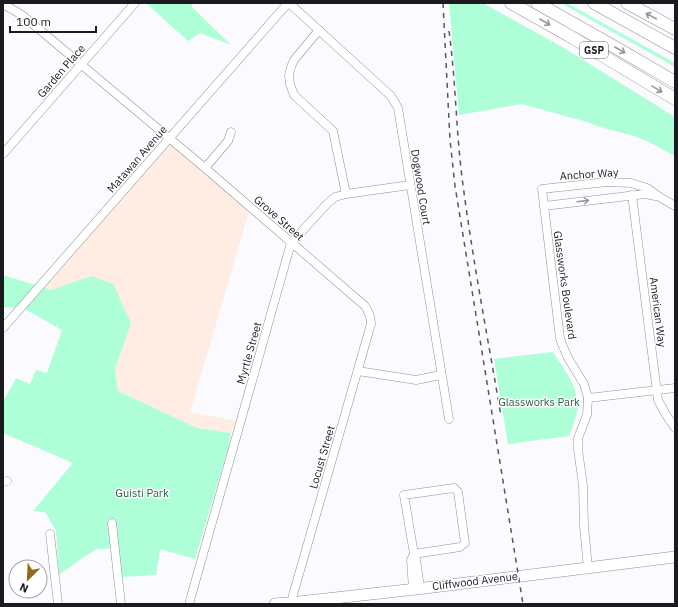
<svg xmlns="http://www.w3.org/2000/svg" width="678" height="607" font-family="'IBM Plex Sans',sans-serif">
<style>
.education{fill:#ffece2}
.green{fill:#aefed7}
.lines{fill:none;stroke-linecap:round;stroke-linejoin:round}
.minor-casing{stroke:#90909b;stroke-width:9}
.major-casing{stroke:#90909b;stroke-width:12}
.highway-casing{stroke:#90909b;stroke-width:13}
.minor{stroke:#fff;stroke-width:8}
.major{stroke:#fff;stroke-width:11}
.highway{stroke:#fff;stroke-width:12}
.rail{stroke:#57575c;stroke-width:1.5;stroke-dasharray:5 5;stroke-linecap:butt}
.oneway{stroke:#98989a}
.labels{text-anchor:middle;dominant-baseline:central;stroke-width:3;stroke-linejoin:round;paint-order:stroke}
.shield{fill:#fff;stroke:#5f5f62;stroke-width:1}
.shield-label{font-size:10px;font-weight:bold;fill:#1a1a1f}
.street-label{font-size:11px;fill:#1a1a1f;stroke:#fff}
.park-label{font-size:11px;fill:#205e45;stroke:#fff}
</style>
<rect width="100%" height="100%" fill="#fafaff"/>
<polygon class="education" points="168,146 172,146 249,211 190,412 236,421 231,433 197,428 118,391 115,369 131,323 91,276 51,290 44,288"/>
<g class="green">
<polygon points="146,3 193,3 191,6 231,45 200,33 188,41"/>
<polygon points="449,3 483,3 564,48 675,117 675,156 649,142 634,136 600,127 587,122 522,104 459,115"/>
<polygon points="561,3 567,3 675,63 675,67"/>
<polygon points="3,275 51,290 91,276 113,284 131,323 115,369 118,391 197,428 231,433 228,449 195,559 160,549 156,575 121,577 119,548 97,549 82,558 59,575 56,530 45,512 33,511 73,463 3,433 3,402 16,378 30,384 36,370 47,373 62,330 23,308 3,307"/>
<path d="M553,352C565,371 580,388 577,412C576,420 572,428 569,436L508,444L494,359Z"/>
</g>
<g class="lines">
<defs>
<g id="minor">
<polyline points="289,3 391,96 398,108 449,419"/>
<path d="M3,4L22,15L205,168L365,306C369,312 371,317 371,324L293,595L292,604"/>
<polyline points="319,30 294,60 291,67 289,75 290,84 294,95 333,131 346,194"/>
<polyline points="3,154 135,3"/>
<polyline points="205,168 228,141 231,132"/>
<polyline points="632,195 658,400 665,413 675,428"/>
<polyline points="544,206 645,194 655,196"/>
<polyline points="3,328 288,3"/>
<polyline points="358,371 416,380 441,375"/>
<polyline points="588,398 675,388"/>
<polyline points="3,482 7,481"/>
<polyline points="112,523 121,604"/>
<polyline points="50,534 58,604"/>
<polyline points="414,554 460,547 465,543 458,492 454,488 404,495 414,554 416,559 420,588"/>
<polyline points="588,568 584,526 583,486 578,449 578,438 587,415 588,398 584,384 568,358 562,344 560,338 542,189 607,182 631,183 647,188 658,196 675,206"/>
<polyline points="413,589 411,560 414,554"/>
<polyline points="189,604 291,243 326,205 335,197 346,194 410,185"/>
</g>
<polyline id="major" points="275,604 299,602 425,588 675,557"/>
<g id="highway">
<polyline points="511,3 568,35 675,99"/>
<polyline points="537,3 620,50 675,82"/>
<polyline points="594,3 675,48"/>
<polyline points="627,3 675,29"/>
</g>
</defs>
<use href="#minor" class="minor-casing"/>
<use href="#major" class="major-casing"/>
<use href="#highway" class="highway-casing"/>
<use href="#minor" class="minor"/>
<use href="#major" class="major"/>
<use href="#highway" class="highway"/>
<g class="rail">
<polyline points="443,3 450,140 455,186 523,604"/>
<path d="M449,31C456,82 456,134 463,185C473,262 488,339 501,416"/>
</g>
</g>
<defs><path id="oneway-shaft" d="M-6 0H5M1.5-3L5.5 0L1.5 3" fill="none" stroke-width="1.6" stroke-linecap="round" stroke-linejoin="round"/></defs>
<g class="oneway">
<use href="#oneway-shaft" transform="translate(651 16) rotate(-152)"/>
<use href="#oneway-shaft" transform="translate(545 22) rotate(30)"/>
<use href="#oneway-shaft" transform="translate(620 50) rotate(30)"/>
<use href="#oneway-shaft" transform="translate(657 89) rotate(31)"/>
<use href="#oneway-shaft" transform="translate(583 201) rotate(-7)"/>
</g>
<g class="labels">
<rect class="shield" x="580" y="42" width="28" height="16" rx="3"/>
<g class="shield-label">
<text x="594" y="50">GSP</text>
</g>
<g class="street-label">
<text transform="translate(61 71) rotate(-49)">Garden Place</text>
<text transform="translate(137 159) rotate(-49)">Matawan Avenue</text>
<text transform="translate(589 174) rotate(-4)">Anchor Way</text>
<text transform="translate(421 187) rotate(81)">Dogwood Court</text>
<text transform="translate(279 218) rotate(41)">Grove Street</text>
<text transform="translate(565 285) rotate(82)">Glassworks Boulevard</text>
<text transform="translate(658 312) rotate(83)">American Way</text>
<text transform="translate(249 353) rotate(-74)">Myrtle Street</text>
<text transform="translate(322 457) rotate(-74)">Locust Street</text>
<text transform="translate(475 581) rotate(-7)">Cliffwood Avenue</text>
</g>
<g class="park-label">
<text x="539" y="402">Glassworks Park</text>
<text x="142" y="493">Guisti Park</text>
</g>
</g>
<rect width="678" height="607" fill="none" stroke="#1a1a1f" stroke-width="8"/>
<g transform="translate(28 579) rotate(204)"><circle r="19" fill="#ffffff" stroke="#a3a3a5"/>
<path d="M0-3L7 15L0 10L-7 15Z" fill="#956a16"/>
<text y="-6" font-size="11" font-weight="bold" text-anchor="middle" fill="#1a1a1f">N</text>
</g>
<path d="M10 26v6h86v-6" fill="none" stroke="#1a1a1f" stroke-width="2"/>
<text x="16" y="26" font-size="12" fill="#1a1a1f" stroke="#ffffff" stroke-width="3" paint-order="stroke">100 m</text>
</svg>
